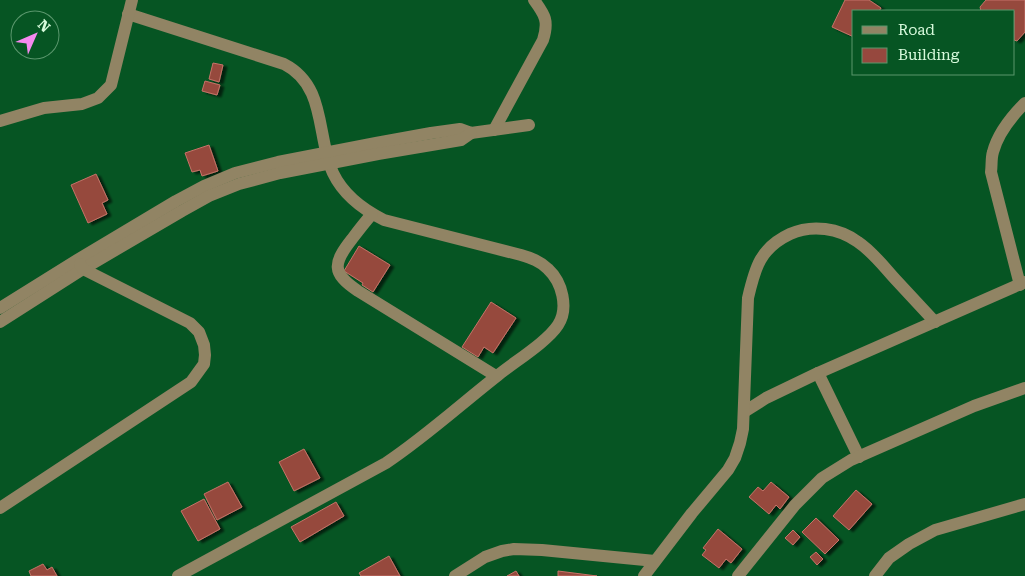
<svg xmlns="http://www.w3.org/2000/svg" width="1025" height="576" font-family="'Roboto Serif',serif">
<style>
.building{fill:#96483e;stroke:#c67367;filter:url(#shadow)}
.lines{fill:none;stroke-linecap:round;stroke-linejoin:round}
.minor{stroke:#918464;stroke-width:12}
</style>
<defs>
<filter id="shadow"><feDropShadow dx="4" dy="2" stdDeviation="1" flood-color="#0009"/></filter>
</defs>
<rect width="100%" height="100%" fill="#065523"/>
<g class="building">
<polygon points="845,0 869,0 881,8 879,11 854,11 854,37 832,27"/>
<polygon points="986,0 1025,0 1025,32 1017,41 1014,40 1014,11 981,11 980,7"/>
<polygon points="213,63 223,65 219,82 209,79"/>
<polygon points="205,81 220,85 217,95 202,91"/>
<polygon points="209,145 218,171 202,176 200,170 192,172 185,153"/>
<polygon points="96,174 108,200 102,203 107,214 88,223 71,185"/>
<polygon points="359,246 390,265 373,292 362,285 363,283 344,271"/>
<polygon points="491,302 516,318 493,353 484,347 478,357 462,347"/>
<polygon points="304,449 320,478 294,491 279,462"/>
<polygon points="228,482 242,507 217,520 204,494"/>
<polygon points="771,482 789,497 780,509 776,505 769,514 749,497 758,487 763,491"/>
<polygon points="856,490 872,504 849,530 833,516"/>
<polygon points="204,499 220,529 198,541 181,511"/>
<polygon points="336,502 344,516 300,542 291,527"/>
<polygon points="816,518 839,540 825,554 802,532"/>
<polygon points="718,529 742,549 731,563 726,559 719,568 702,555 706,550 703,548"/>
<polygon points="793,530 800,537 793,545 785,538"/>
<polygon points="816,552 823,559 817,565 810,557"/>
<polygon points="389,556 400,576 361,576 359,573"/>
<polygon points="43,564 47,570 52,567 57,576 31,576 29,571"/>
<polygon points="516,571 519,576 507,576"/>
<polygon points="558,571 597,576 558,576"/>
</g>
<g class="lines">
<g class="minor">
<path d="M128,14L284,64C327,86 316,136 333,173C343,194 364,210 384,220L521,255C531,258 540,261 548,269C562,282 569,308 558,325C547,342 514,362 497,376C460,405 425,437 386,463L178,576"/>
<polyline points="0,121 44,108 82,104 98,98 111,85 132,0"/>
<path d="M494,130L543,40C549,21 545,15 534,0"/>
<path d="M372,214C365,222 358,231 352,239C333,263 331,273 358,291L496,376"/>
<path d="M1020,285L991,172C992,165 991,158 993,152C998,133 1011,117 1025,103"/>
<polyline points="0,308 77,260 176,201 204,186 235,173 278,162 376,143 431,133 460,129 471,133 529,125"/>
<polyline points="0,322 83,269 182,211 209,196 239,184 280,173 378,154 461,140 471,133"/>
<polyline points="818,373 859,457"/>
<polyline points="744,412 766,398 818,373 1025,282"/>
<polyline points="0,508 191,382 204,364 205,355 204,345 199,332 190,323 83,269 80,264"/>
<polyline points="455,576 485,557 502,551 514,549 542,550 655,561"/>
<path d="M644,576L692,513L728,470L735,458L740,443L743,429L748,298C755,268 760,248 790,234C812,224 839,228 858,242C873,252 884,267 896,280C909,294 922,308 935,322"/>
<polyline points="738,576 795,505 822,478 851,460 974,406 1025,388"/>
<polyline points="875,576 889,558 909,544 935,530 1025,504"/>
</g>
</g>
<rect x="852" y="10" width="162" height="65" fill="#065523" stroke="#5a976d"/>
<rect x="862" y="26" width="25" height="8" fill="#918464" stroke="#5a976d"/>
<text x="898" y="35" font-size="15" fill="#d7fadc">Road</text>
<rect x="862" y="48" width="25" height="15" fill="#96483e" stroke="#5a976d"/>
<text x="898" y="60" font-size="15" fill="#d7fadc">Building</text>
<g transform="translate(35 35) rotate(45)"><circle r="24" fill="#065523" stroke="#5a976d"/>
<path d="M0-4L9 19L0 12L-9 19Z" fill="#f589ef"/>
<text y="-8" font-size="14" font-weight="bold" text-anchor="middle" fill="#d7fadc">N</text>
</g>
</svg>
